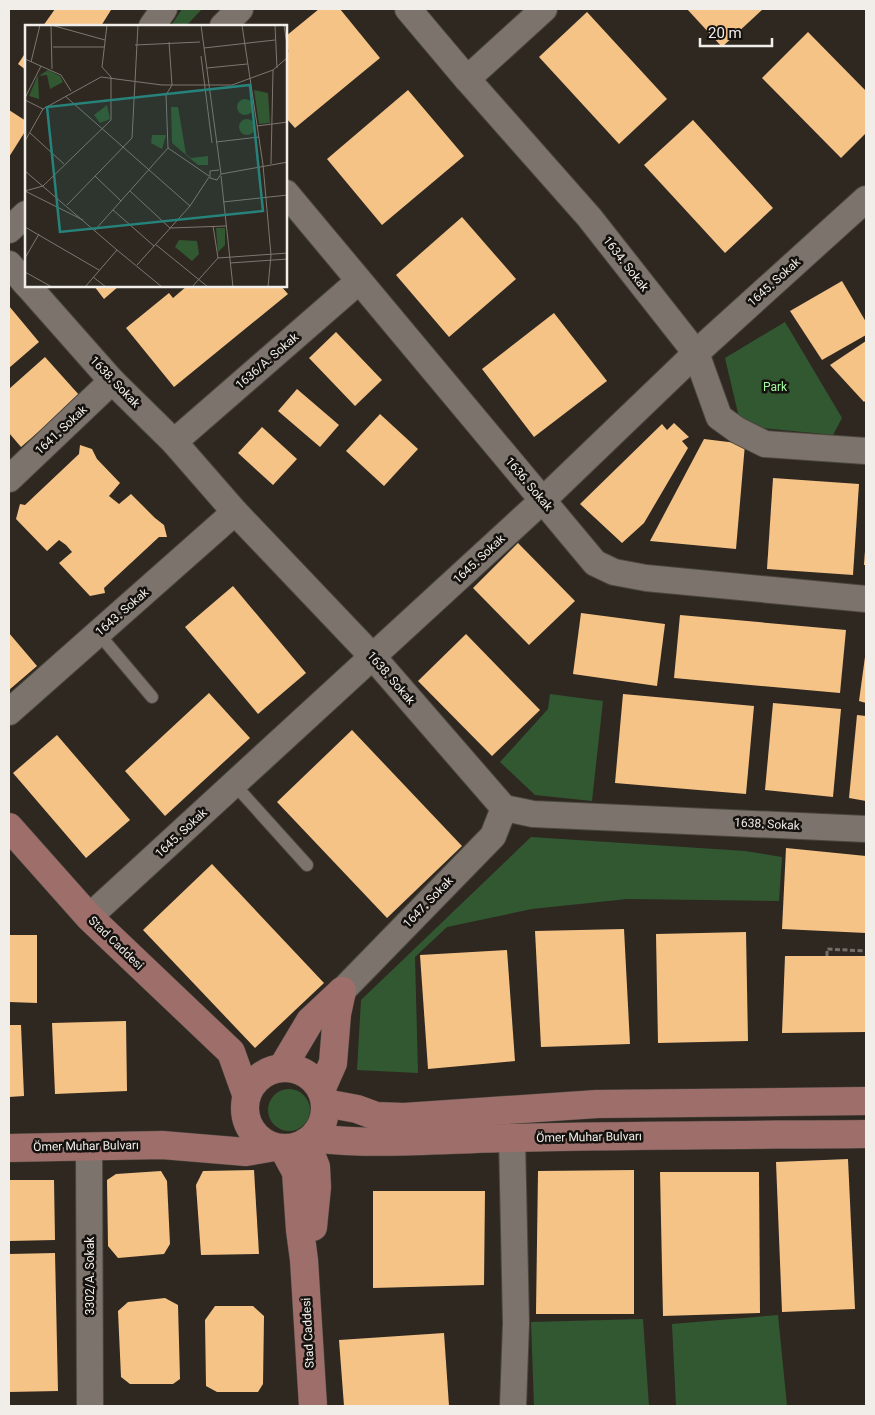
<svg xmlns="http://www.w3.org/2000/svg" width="875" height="1415" font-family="Roboto,sans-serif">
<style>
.green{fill:#325831}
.building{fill:#f6c387}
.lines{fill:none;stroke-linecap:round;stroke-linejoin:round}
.lane-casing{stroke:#4b463f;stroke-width:14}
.street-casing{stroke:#4b463f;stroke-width:28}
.secondary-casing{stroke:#4b463f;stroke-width:29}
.path{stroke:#736e67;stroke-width:3;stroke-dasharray:5 2.5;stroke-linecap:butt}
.lane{stroke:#7c746c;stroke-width:12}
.street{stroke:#7c746c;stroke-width:26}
.secondary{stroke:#9e6e6a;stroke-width:28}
.labels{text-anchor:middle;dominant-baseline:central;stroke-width:5;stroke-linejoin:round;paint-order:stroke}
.street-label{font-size:12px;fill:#f1ede8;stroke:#14110e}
.park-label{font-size:12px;fill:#a0f99e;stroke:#14110e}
.inset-road{fill:none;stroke:#7c7771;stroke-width:1}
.view{fill:#26827a;fill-opacity:0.15;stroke:#26827a;stroke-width:2.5}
.inset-edge{fill:none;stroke:#f1ede8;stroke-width:2.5}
</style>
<rect width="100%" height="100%" fill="#2e2821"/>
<g class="green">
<polygon points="182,9 202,9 186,26 171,26"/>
<polygon points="785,322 842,418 833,435 741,426 725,358"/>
<polygon points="550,694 603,701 592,801 535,795 500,762 548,709"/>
<polygon points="531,837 745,851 782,857 779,901 627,899 532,909 447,927 415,957 418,1073 357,1070 361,1000"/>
<circle cx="289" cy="1110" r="21"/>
<polygon points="778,1315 787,1406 676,1406 672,1324"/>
<polygon points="643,1319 649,1406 534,1406 531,1322"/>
</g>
<g class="building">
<polygon points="55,9 109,9 111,10 101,26 43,26"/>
<polygon points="319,9 340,9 380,58 295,128 286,118 286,36"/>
<polygon points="687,9 763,9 722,47"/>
<polygon points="587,12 667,99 619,144 539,57"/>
<polygon points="808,32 866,91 866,133 841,158 762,78"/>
<polygon points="26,52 26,70 18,64"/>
<polygon points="408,90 464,156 382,225 327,159"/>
<polygon points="9,110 26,121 26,130 9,157"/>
<polygon points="693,120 773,208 725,253 644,165"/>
<polygon points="462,217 516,279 449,337 396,275"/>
<polygon points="842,281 866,322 866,335 822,360 790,311"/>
<polygon points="94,286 119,286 104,299"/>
<polygon points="187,286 281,286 288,294 174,387 126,328 169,293 173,298"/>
<polygon points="9,306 39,342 9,368"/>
<polygon points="554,313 607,381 534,437 482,369"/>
<polygon points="336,332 382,380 355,406 309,358"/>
<polygon points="866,341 866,400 864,402 830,365"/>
<polygon points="45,357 80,396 21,447 9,433 9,389"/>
<polygon points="297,389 339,425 320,447 278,411"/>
<polygon points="380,414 418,449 384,486 346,451"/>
<polygon points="674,423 689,437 682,441 688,448 644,523 622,543 580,504 662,424 667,430"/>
<polygon points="262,427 297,459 273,485 238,453"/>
<polygon points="704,439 745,444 736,549 650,541"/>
<polygon points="80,445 92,449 97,459 120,483 109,496 119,504 131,494 155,518 164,525 167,537 159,537 104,588 105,593 90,596 59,563 72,552 66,545 59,540 47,551 16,519 20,504 25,505 79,454"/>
<polygon points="773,478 859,484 853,575 767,569"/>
<polygon points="518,543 575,601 529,645 473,588"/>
<polygon points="865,551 866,551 866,565 864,565"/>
<polygon points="233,586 306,673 258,714 185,627"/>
<polygon points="581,613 665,624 657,686 573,674"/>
<polygon points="680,615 846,630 840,693 674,678"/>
<polygon points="9,633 37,666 9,690"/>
<polygon points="466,634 540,710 492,756 418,681"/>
<polygon points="865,657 866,657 866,703 859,701"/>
<polygon points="209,693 250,738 165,816 125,771"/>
<polygon points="623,694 754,706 746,794 615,783"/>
<polygon points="773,703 841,709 833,797 765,790"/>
<polygon points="857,715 866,716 866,801 849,798"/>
<polygon points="352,730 462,846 387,918 277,802"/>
<polygon points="57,735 130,820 86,858 13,773"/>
<polygon points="786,848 866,856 866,933 782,929"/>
<polygon points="212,864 324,983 255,1048 143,930"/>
<polygon points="624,929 630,1044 541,1047 535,931"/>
<polygon points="746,932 748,1041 658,1043 656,934"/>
<polygon points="9,935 37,935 37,1003 9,1002"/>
<polygon points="507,950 515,1061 428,1069 420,955"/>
<polygon points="785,956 866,956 866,1032 782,1033"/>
<polygon points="126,1021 127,1091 55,1094 52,1023"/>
<polygon points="9,1025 21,1025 24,1096 9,1097"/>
<polygon points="848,1159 855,1309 782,1312 776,1162"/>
<polygon points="254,1170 259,1254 201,1255 196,1185 203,1171"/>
<polygon points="634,1170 634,1314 536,1314 538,1171"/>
<polygon points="161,1171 167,1181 170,1244 164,1254 118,1258 108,1246 107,1180 116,1174"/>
<polygon points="660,1172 759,1172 760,1313 663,1316"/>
<polygon points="9,1180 54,1180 55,1240 9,1241"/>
<polygon points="373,1191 485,1191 484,1285 373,1288"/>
<polygon points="55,1253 58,1391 9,1392 9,1254"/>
<polygon points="165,1298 178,1305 180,1379 173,1384 130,1384 121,1377 118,1311 128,1302"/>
<polygon points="215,1306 253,1306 264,1316 263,1384 258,1392 217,1392 206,1386 205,1320"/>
<polygon points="444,1333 449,1406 344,1406 339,1340"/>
</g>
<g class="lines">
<defs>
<g id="lane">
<polyline points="98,633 152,697"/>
<polyline points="234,784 307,865"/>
</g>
<g id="street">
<polyline points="408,9 467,79 589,217 696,353 719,417 737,430 765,444 866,451"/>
<polyline points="152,26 164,9"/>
<polyline points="223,26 240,9"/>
<polyline points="467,79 544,9"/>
<polyline points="286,193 595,563 614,572 646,578 866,599"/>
<polyline points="9,230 26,214"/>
<polyline points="9,264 26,284"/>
<polyline points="28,286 112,381 174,442 235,512 373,657 504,808 533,814 866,829"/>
<polyline points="174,442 359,281"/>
<polyline points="9,479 112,381"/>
<polyline points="9,712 235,512"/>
<polyline points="89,917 543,500 696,353 866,199"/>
<polyline points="342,991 493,836 504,808"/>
<polyline points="512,1138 516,1323 513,1406"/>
<polyline points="89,1146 90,1406"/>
</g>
<g id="secondary">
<polyline points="9,827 89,917 231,1052 246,1094"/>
<circle cx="285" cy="1108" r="40"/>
<polyline points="282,1068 310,1021 342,991"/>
<polyline points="321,1090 333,1063 337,1014 342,991"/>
<polyline points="325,1103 357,1109 376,1116 404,1117 597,1104 866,1101"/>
<path d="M312,1138C378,1146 446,1139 513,1138C631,1135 748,1135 866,1134"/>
<polyline points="306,1142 316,1167 317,1187 313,1227"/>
<polyline points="9,1148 162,1145 246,1152 275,1147"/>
<polyline points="283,1148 296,1172 300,1230 304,1260 313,1406"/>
</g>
</defs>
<use href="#lane" class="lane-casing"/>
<use href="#street" class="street-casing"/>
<use href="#secondary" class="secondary-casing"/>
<polyline class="path" points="827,956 827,949 866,951"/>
<use href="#lane" class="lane"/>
<use href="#street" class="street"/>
<use href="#secondary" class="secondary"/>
</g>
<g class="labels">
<g class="street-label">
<text transform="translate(626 264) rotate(52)">1634. Sokak</text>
<text transform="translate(774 282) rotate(-42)">1645. Sokak</text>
<text transform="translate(267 361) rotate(-41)">1636/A. Sokak</text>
<text transform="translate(115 382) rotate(46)">1638. Sokak</text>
<text transform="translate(61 430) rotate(-43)">1641. Sokak</text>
<text transform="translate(529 484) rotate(50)">1636. Sokak</text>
<text transform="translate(479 559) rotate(-43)">1645. Sokak</text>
<text transform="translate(122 612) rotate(-41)">1643. Sokak</text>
<text transform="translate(391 678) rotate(49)">1638. Sokak</text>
<text transform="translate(767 824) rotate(3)">1638. Sokak</text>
<text transform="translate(181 833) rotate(-43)">1645. Sokak</text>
<text transform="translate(428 902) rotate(-46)">1647. Sokak</text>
<text transform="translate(116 943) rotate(44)">Stad Caddesi</text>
<text transform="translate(589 1137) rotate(-1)">Ömer Muhar Bulvarı</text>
<text transform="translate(86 1146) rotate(-1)">Ömer Muhar Bulvarı</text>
<text transform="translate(90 1276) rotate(-90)">3302/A. Sokak</text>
<text transform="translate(308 1333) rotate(-93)">Stad Caddesi</text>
</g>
<g class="park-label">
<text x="775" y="387">Park</text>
</g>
</g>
<g transform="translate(25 25)">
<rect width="262" height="262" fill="#2e2821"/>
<path d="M23,45L35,51L38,57L25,64L22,50L13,51L14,74L4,71L12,52ZM229,65L243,68L245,98L234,99ZM212 82a8 8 0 1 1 16 0a8 8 0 1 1-16 0ZM82,80L85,94L75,98L69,90ZM146,82H153L161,129L166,133L183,131V140H173L147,118ZM214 102a8 8 0 1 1 16 0a8 8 0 1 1-16 0ZM127,110H141L137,124L126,118ZM191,203H200V220L193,227ZM154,215L172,216L174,229L167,236L150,222Z" fill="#325831"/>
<path class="inset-road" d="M26,0L80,15M26,0L27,44M176,0L196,149L192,155L185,153V146L194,145M217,0L238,140L246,230L243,262M250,0L252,43M259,0L263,27M110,20L175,17M28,22H79M179,23L250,15M176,31L187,118M0,34L36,50L46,66M6,37L15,0M182,43L222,39M40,71L165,181M0,73L16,41M0,75L18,84L76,52L137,60H207L248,45L263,32M232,101L263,97M5,108L39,139M0,116L18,84M191,117L234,112M143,123L184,151M246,139L248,45M0,146L92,225M196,149L263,137M70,151L96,176M196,151L208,262M0,166L18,161L86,95V52L77,42L82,0M0,166L58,195M105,166L145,203L201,201M198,177L263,170M42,180L107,113L113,0M88,185L129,221M0,202L74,245M70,205L143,123L141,70L147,60L144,17M130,219L183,262M0,233L14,209M193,233L263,228M205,238L263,234M112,240L165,181L184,152M0,247L27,262M68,252L81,262M60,262L92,225L137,262M167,262L193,233L188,201"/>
<path class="view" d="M225,60L238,186L35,207L22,82Z"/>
<rect width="262" height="262" class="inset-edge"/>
</g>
<rect width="875" height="1415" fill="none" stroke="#f1ede8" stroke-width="20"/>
<path d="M700 38v8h72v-8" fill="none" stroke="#f1ede8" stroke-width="2.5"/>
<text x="708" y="38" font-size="15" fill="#f1ede8" stroke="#14110e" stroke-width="4" paint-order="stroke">20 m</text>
</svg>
